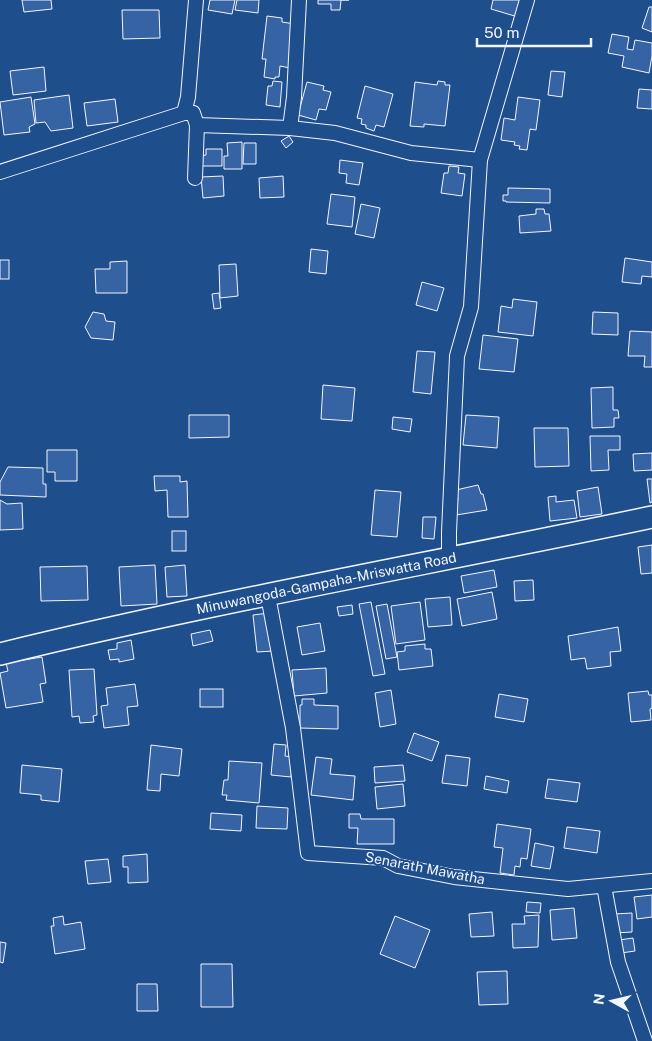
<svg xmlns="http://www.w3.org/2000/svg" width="652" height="1041" font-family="'Public Sans',sans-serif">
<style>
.building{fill:#3563a3;stroke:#f2f6ff}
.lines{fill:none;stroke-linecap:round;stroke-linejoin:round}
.minor-casing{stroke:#f2f6ff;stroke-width:16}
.primary-casing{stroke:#f2f6ff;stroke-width:24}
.minor{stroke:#1f4e8c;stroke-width:14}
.primary{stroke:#1f4e8c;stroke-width:21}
.labels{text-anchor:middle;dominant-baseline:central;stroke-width:4;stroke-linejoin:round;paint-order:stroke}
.street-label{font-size:14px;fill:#f2f6ff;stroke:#1f4e8c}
</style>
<rect width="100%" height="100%" fill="#1f4e8c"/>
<g class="building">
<polygon points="22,0 51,0 52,9 24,12"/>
<polygon points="210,0 235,0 232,14 208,10"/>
<polygon points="237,0 259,0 258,13 235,10"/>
<polygon points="318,0 349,0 341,0 340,10 331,10 331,4 318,4"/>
<polygon points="493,0 523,0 518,17 491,9"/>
<polygon points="649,7 652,7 652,32 642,28"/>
<polygon points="122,10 159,10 160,38 123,39"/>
<polygon points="267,16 282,18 282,22 295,24 290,68 280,66 279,77 275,77 275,79 264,77 266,59 262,59"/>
<polygon points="612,34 629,37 627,49 633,50 635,40 652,43 652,56 649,73 622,67 624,56 608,53"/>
<polygon points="44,67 46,91 13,95 10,71"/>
<polygon points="551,71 565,72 562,97 548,95"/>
<polygon points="273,81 282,82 280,107 266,105 268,86 272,86"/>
<polygon points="438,81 445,82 445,85 450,85 445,126 424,124 424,127 410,126 415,82 437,85"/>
<polygon points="307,82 324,86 323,90 331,92 326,110 319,109 316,120 298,115"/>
<polygon points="365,86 393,94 384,127 376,125 374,131 366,128 366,125 361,124 362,119 357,118"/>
<polygon points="639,89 652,90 652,109 637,108"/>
<polygon points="69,95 73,128 51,131 45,122 36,123 34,100"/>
<polygon points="31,97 35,124 29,127 30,132 4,135 0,102"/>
<polygon points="518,97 540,100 536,130 530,129 527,150 519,149 520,146 514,145 515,142 501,140 504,118 515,120"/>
<polygon points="115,99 118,122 87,126 84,103"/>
<polygon points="289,136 293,142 286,148 281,141"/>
<polygon points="242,142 242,169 224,169 224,156 228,156 227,143"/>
<polygon points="244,143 256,143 256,164 243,164"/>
<polygon points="206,149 222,149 222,166 199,166 199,156 206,155"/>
<polygon points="340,160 363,163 359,185 346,183 347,174 339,173"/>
<polygon points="449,166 459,167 458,173 465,174 462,196 441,193 444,173 448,173"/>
<polygon points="223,176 224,196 203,198 201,177"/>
<polygon points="283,176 284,197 260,198 259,178"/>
<polygon points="508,188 550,189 550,203 506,202 506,201 503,201 503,195 508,195"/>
<polygon points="331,194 355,197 352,227 327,224"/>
<polygon points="361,204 380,208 374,238 355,234"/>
<polygon points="536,209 544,209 545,214 549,214 551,231 520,233 519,216 536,214"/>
<polygon points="311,249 328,251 326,274 309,272"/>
<polygon points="625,258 652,262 652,277 642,276 641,284 622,282"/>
<rect x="0" y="260" width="9" height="19"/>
<polygon points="127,261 127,293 96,293 95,269 110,269 110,262"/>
<polygon points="236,264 238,296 220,298 219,265"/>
<polygon points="422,282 444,288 437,311 416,305"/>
<polygon points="219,293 221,308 214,309 212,294"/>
<polygon points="513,299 537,302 533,336 498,332 501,306 512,308"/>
<polygon points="93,312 104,314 106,321 115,322 113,340 91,338 85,327"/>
<polygon points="593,312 618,313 618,335 592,334"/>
<polygon points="630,331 652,332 652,367 644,367 645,356 628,356"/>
<polygon points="483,335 518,339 514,372 479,369"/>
<polygon points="417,351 435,352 431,394 413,392"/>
<polygon points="323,385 355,388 352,421 321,419"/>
<polygon points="613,387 613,410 618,410 619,418 614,418 614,427 592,428 591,388"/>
<polygon points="189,415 229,415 229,437 189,438"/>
<polygon points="466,415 499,417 497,448 463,445"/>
<polygon points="393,417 412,419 410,432 392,429"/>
<polygon points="534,428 568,428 569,466 535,467"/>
<polygon points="590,436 620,436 620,450 608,450 609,470 591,471"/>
<polygon points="47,450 77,450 77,481 55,481 55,472 47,472"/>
<polygon points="652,453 652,470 634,471 633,454"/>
<polygon points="8,467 43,468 43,484 46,484 46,497 0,495 0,482"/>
<polygon points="154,476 180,476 180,482 187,481 188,517 168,517 167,490 155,491"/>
<polygon points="647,479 652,479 652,502 650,503"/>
<polygon points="478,485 481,494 483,494 487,510 456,515 453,501 458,500 456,490"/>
<polygon points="598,487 602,514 580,517 577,491"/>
<polygon points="375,490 401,492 397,537 371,535"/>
<polygon points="556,496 556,502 574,500 577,518 550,521 548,497"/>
<polygon points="0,500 7,504 22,503 23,529 0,530"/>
<polygon points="423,517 436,517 434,539 422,538"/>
<rect x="172" y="531" width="14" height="20"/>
<polygon points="652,545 652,573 641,574 638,547"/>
<polygon points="155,565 157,604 121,606 119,567"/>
<polygon points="185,565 187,596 167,597 165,567"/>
<polygon points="87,566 88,600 41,601 40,567"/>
<polygon points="494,570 497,587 464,593 461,576"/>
<polygon points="533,580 534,600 515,601 514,581"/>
<polygon points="492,592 497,619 462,626 457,599"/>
<polygon points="450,597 452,625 428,627 425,599"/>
<polygon points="371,602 385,674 373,676 359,604"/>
<polygon points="420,602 425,640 396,644 391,606"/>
<polygon points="387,604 397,657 386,659 376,606"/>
<polygon points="352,605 353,614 339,616 337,607"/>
<polygon points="269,613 273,651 257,652 253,615"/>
<polygon points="320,623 325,651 302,655 297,627"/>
<polygon points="618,627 621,651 610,652 611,666 587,669 585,658 571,660 568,636"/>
<polygon points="210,630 213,641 193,646 191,634"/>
<polygon points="131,640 134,659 119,662 119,659 110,660 108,650 117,649 117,643"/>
<polygon points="425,644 425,649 431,649 433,666 399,670 397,652 405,651 405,646"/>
<polygon points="42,657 46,683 40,684 43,702 6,708 0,673 8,671 6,663"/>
<polygon points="326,668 327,693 294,696 292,670"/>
<polygon points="94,669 97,715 93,716 94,722 80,723 79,716 72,717 69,670"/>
<polygon points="135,684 138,706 127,707 129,725 104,728 101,706 108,705 106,688"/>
<rect x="200" y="689" width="23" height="18"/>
<polygon points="391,690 396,724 380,727 375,693"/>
<polygon points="648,691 649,695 652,695 652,708 650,709 651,720 631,722 628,693"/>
<polygon points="499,694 528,699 524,722 495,717"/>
<polygon points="302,699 314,699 314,705 338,706 338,729 300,728 300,705 302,705"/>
<polygon points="414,733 439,742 432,761 407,752"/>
<polygon points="274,744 286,745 285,756 293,757 291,777 271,775"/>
<polygon points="151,745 182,749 179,776 161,774 160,791 147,790"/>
<polygon points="446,755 470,758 467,786 442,783"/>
<polygon points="316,757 332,759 330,774 355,776 353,800 311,795"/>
<polygon points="229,761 262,763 259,803 226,800 227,795 222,795 224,780 228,780"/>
<polygon points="22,765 62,769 59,802 41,800 41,795 20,793"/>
<polygon points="403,765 405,781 375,783 374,767"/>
<polygon points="486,776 509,781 507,793 484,789"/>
<polygon points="548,779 580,783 577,802 545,798"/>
<polygon points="403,784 405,806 377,809 375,787"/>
<polygon points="257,806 288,808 287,829 256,828"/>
<polygon points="211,813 242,815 241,831 210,829"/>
<polygon points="349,814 360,814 361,819 394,819 394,844 357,844 358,828 349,828"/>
<polygon points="497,824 531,829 527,859 521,858 520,867 515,866 514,875 500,873 503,848 494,847"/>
<polygon points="567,827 600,831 597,853 564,848"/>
<polygon points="535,843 554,847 550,869 531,866"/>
<polygon points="147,854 148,882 128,883 128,867 123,867 123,856"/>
<polygon points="108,859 111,882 88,884 85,861"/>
<polygon points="652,895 652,917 637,919 634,897"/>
<polygon points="527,902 541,903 540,913 526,912"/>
<polygon points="574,908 577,938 552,940 550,910"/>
<polygon points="492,912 494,936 471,937 469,914"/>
<polygon points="632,913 632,932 615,933 614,914"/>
<polygon points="539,915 538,947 513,948 512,924 525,924 524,916"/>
<polygon points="63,916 64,925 81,922 85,949 55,954 51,926 54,926 53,918"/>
<polygon points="395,916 430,930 415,968 380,954"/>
<polygon points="633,938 635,951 621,953 619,940"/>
<polygon points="0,942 6,943 3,963 0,962"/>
<polygon points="201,964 232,964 233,1007 201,1007"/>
<polygon points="507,971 508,1004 479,1005 477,972"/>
<polygon points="137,984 157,984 158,1011 137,1011"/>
</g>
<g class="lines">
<defs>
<g id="minor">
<polyline points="184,113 188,97 196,0"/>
<polyline points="197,125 290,128 335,133 411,153 480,160"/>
<polyline points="290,128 294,97 299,0"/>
<polyline points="0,172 184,113 193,113 197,125 195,178"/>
<polyline points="449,559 449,532 457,356 471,307 480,160 527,0"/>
<polyline points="268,596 293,728 308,853 383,858 398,866 454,877 568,889 652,881"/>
<polyline points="604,886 618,962 645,1041"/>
</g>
<g id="primary">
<path id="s1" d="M0,654C216,601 435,563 652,517"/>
</g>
</defs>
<use href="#minor" class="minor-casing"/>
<use href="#primary" class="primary-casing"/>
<use href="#minor" class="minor"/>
<use href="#primary" class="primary"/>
</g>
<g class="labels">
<g class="street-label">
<text stroke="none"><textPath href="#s1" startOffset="334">Minuwangoda-Gampaha-Mriswatta Road</textPath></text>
<text transform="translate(425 868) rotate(11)">Senarath Mawatha</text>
</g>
</g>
<g transform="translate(612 1001) rotate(278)" stroke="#1f4e8c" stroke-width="4" paint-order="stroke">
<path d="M0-4L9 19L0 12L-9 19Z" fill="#f2f6ff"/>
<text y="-8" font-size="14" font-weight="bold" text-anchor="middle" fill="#f2f6ff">N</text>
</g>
<path d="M477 38v8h114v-8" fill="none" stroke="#f2f6ff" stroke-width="2.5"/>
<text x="484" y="38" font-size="15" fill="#f2f6ff" stroke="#1f4e8c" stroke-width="4" paint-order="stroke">50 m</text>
</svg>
